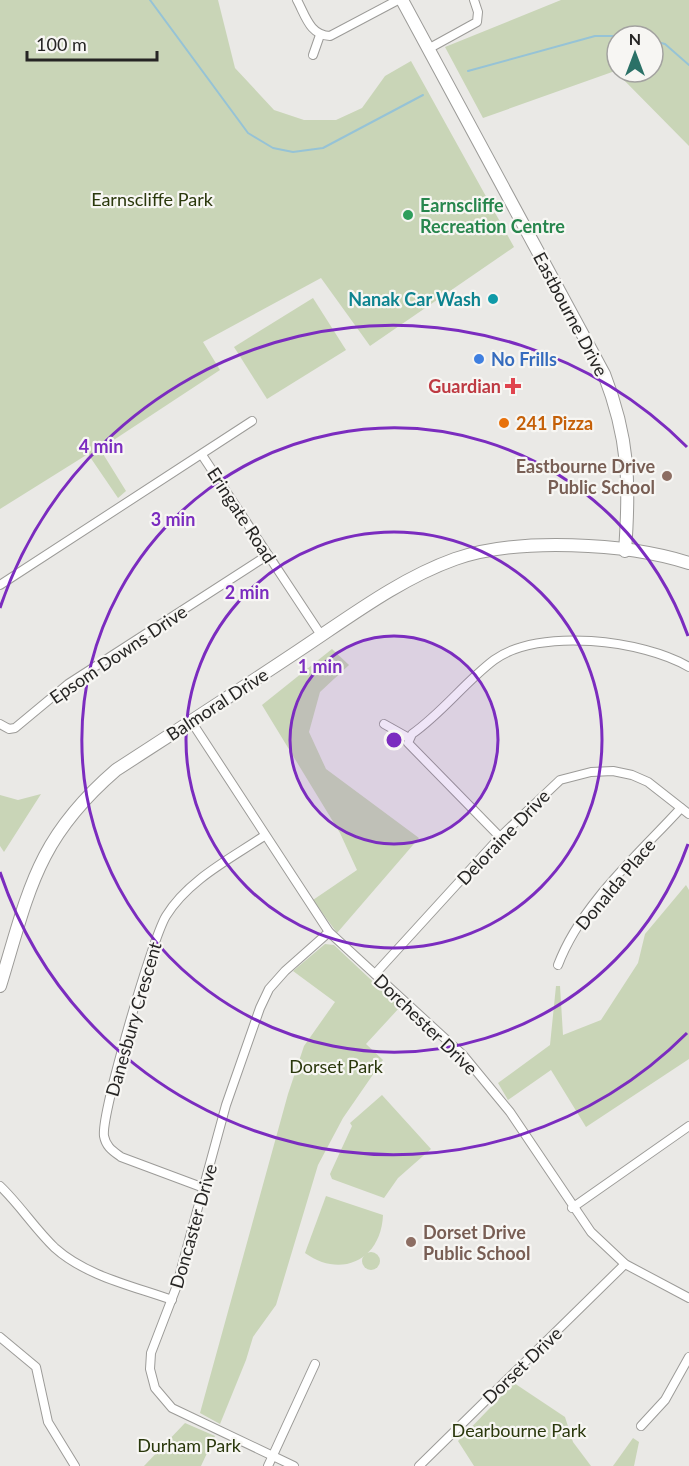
<svg xmlns="http://www.w3.org/2000/svg" width="689" height="1466" font-family="Lato,sans-serif">
<style>
.green{fill:#c9d5b7;fill-rule:evenodd}
.lines{fill:none;stroke-linecap:round;stroke-linejoin:round}
.stream{stroke:#96c3d6;stroke-width:2}
.street-casing{stroke:#9c9b98;stroke-width:10}
.secondary-casing{stroke:#9c9b98;stroke-width:14}
.street{stroke:#fff;stroke-width:8}
.secondary{stroke:#fff;stroke-width:12}
.ring{fill:none;stroke:#7b2cbf;stroke-width:3}
.leisure-dot{fill:#2e9e5b;stroke:#f7f6f3;stroke-width:2}
.culture-dot{fill:#0f9aa8;stroke:#f7f6f3;stroke-width:2}
.shop-dot{fill:#3f7fe0;stroke:#f7f6f3;stroke-width:2}
.health-dot{fill:#e0444e;stroke:#f7f6f3;stroke-width:2}
.food-dot{fill:#e8710a;stroke:#f7f6f3;stroke-width:2}
.education-dot{fill:#8d6e63;stroke:#f7f6f3;stroke-width:2}
.labels{text-anchor:middle;dominant-baseline:central;stroke-width:4.5;stroke-linejoin:round;paint-order:stroke}
.park-label{font-size:18px;fill:#2a380c;stroke:#f7f6f3}
.leisure-label{font-size:18px;font-weight:bold;fill:#27864d;stroke:#f7f6f3;text-anchor:start}
.culture-label{font-size:18px;font-weight:bold;fill:#0d838f;stroke:#f7f6f3;text-anchor:end}
.street-label{font-size:18px;fill:#262524;stroke:#f7f6f3}
.shop-label{font-size:18px;font-weight:bold;fill:#366cbe;stroke:#f7f6f3;text-anchor:start}
.health-label{font-size:18px;font-weight:bold;fill:#be3a42;stroke:#f7f6f3;text-anchor:end}
.food-label{font-size:18px;font-weight:bold;fill:#c56008;stroke:#f7f6f3;text-anchor:start}
.education-label{font-size:18px;font-weight:bold;fill:#785e54;stroke:#f7f6f3;text-anchor:end}
.centre{fill:#7b2cbf;stroke:#f7f6f3;stroke-width:3}
.ring-label{font-size:18px;text-anchor:middle;font-weight:bold;fill:#7b2cbf;stroke:#f7f6f3;stroke-width:4.5;stroke-linejoin:round;paint-order:stroke}
</style>
<rect width="100%" height="100%" fill="#eae9e6"/>
<g class="green">
<polygon points="0,0 218,0 235,68 274,110 304,120 336,120 362,108 385,76 411,61 514,247 370,346 321,278 203,342 220,370 100,449 126,491 118,498 88,454 0,509"/>
<path d="M561,0H689V146L615,71L483,118L445,47ZM617,36H653V72H617Z"/>
<polygon points="313,298 346,350 267,399 234,347"/>
<polygon points="332,649 349,665 320,692 309,732 326,769 419,838 337,933 313,900 357,870 340,833 262,705"/>
<polygon points="41,794 4,852 0,846 0,795 18,800"/>
<polygon points="686,885 689,890 689,1059 586,1127 551,1070 508,1100 498,1083 550,1045 556,986 560,986 563,1035 601,1020 638,963 645,934"/>
<polygon points="325,944 334,945 400,1007 366,1044 383,1060 343,1118 318,1165 276,1305 253,1337 246,1360 220,1424 200,1413 288,1094 304,1046 335,1002 293,971"/>
<polygon points="382,1095 431,1149 398,1178 384,1198 332,1179 330,1174 352,1126 350,1123"/>
<path d="M326,1196L383,1215C381,1260 341,1279 305,1253Z"/>
<circle cx="371" cy="1261" r="9"/>
<polygon points="514,1383 565,1417 573,1442 591,1466 474,1466 458,1441"/>
<polygon points="185,1423 215,1436 201,1466 144,1466"/>
<polygon points="633,1438 639,1442 634,1466 613,1466"/>
</g>
<g class="lines">
<g class="stream">
<polyline points="150,0 248,133 273,148 293,152 323,148 423,95"/>
<polyline points="653,41 665,44 689,65"/>
<polyline points="468,71 595,36 632,36"/>
</g>
<defs>
<g id="street">
<path d="M297,0C306,17 310,35 330,36L398,0"/>
<polyline points="428,49 477,22 478,12 474,0"/>
<polyline points="313,55 320,35"/>
<polyline points="202,455 321,635"/>
<polyline points="0,585 252,421"/>
<polyline points="191,721 329,932 463,1055 510,1112 591,1232 625,1264 689,1298"/>
<polyline points="0,724 9,729 15,728 68,684 268,555"/>
<polyline points="384,724 409,738"/>
<path d="M500,837L408,743L412,734C442,713 465,682 494,660C539,627 643,640 689,667"/>
<path d="M558,965C581,904 638,855 681,808"/>
<polyline points="375,974 500,837 560,780 591,772 613,771 632,775 648,782 689,814"/>
<path d="M0,1186C20,1205 35,1229 55,1248C86,1276 133,1286 172,1300"/>
<path d="M204,1188L121,1157C113,1151 106,1147 104,1136C101,1114 152,939 166,916C188,880 230,859 264,836"/>
<polyline points="572,1208 689,1126"/>
<polyline points="0,1337 36,1367 48,1422 75,1466"/>
<polyline points="641,1426 665,1400 689,1357"/>
<polyline points="268,1466 315,1364"/>
<polyline points="294,1466 172,1408 155,1388 150,1369 151,1353 176,1288 226,1105 260,1008 269,989 285,971 329,932"/>
<polyline points="419,1466 625,1264"/>
</g>
<g id="secondary">
<path d="M402,0L604,374C629,438 630,483 625,551"/>
<path d="M0,986C29,891 36,839 116,770C176,731 238,691 298,651C348,618 399,579 455,559C518,537 626,543 689,563"/>
</g>
</defs>
<use href="#street" class="street-casing"/>
<use href="#secondary" class="secondary-casing"/>
<use href="#street" class="street"/>
<use href="#secondary" class="secondary"/>
</g>
<circle cx="394" cy="740" r="104" fill="#7b2cbf" fill-opacity=".12"/>
<g class="ring">
<circle cx="394" cy="740" r="104"/>
<circle cx="394" cy="740" r="208"/>
<path d="M688 844A312 312 0 1 1 688 636"/>
<path d="M687 1033A415 415 0 0 1 0 872M0 608A415 415 0 0 1 687 447"/>
</g>
<circle class="leisure-dot" cx="408" cy="215" r="6"/>
<circle class="culture-dot" cx="493" cy="299" r="6"/>
<circle class="shop-dot" cx="479" cy="359" r="6"/>
<path class="health-dot" d="M510 377h6v6h6v6h-6v6h-6v-6h-6v-6h6z"/>
<circle class="food-dot" cx="504" cy="423" r="6"/>
<g class="education-dot">
<circle cx="667" cy="476" r="6"/>
<circle cx="411" cy="1242" r="6"/>
</g>
<g class="labels">
<g class="park-label">
<text x="152" y="199">Earnscliffe Park</text>
<text x="336" y="1066">Dorset Park</text>
<text x="519" y="1430">Dearbourne Park</text>
<text x="189" y="1445">Durham Park</text>
</g>
<g class="leisure-label">
<text x="420" y="205">Earnscliffe<tspan x="420" dy="21">Recreation Centre</tspan></text>
</g>
<g class="culture-label">
<text x="481" y="299">Nanak Car Wash</text>
</g>
<g class="street-label">
<text transform="translate(571 314) rotate(62)">Eastbourne Drive</text>
<text transform="translate(242 515) rotate(57)">Eringate Road</text>
<text transform="translate(118 654) rotate(-34)">Epsom Downs Drive</text>
<text transform="translate(217 704) rotate(-33)">Balmoral Drive</text>
<text transform="translate(503 837) rotate(-46)">Deloraine Drive</text>
<text transform="translate(615 884) rotate(-50)">Donalda Place</text>
<text transform="translate(133 1019) rotate(-74)">Danesbury Crescent</text>
<text transform="translate(426 1024) rotate(44)">Dorchester Drive</text>
<text transform="translate(193 1226) rotate(-74)">Doncaster Drive</text>
<text transform="translate(522 1365) rotate(-44)">Dorset Drive</text>
</g>
<g class="shop-label">
<text x="491" y="359">No Frills</text>
</g>
<g class="health-label">
<text x="501" y="386">Guardian</text>
</g>
<g class="food-label">
<text x="516" y="423">241 Pizza</text>
</g>
<g class="education-label">
<text x="655" y="466">Eastbourne Drive<tspan x="655" dy="21">Public School</tspan></text>
<text x="423" y="1232" text-anchor="start">Dorset Drive<tspan x="423" dy="21">Public School</tspan></text>
</g>
</g>
<circle cx="394" cy="740" r="9" class="centre"/>
<g class="ring-label">
<text x="101" y="453">4 min</text>
<text x="173" y="526">3 min</text>
<text x="247" y="599">2 min</text>
<text x="320" y="673">1 min</text>
</g>
<g transform="translate(635 54)"><circle r="28" fill="#f7f6f3" stroke="#a3a2a0" stroke-width="1.5"/>
<path d="M0-4.5L10 22L0 15L-10 22Z" fill="#2b7167"/>
<text y="-9" font-size="16" font-weight="bold" text-anchor="middle" fill="#262524">N</text>
</g>
<path d="M27 51v9h130v-9" fill="none" stroke="#262524" stroke-width="3"/>
<text x="36" y="51" font-size="18" fill="#262524" stroke="#f7f6f3" stroke-width="4.5" paint-order="stroke">100 m</text>
</svg>
